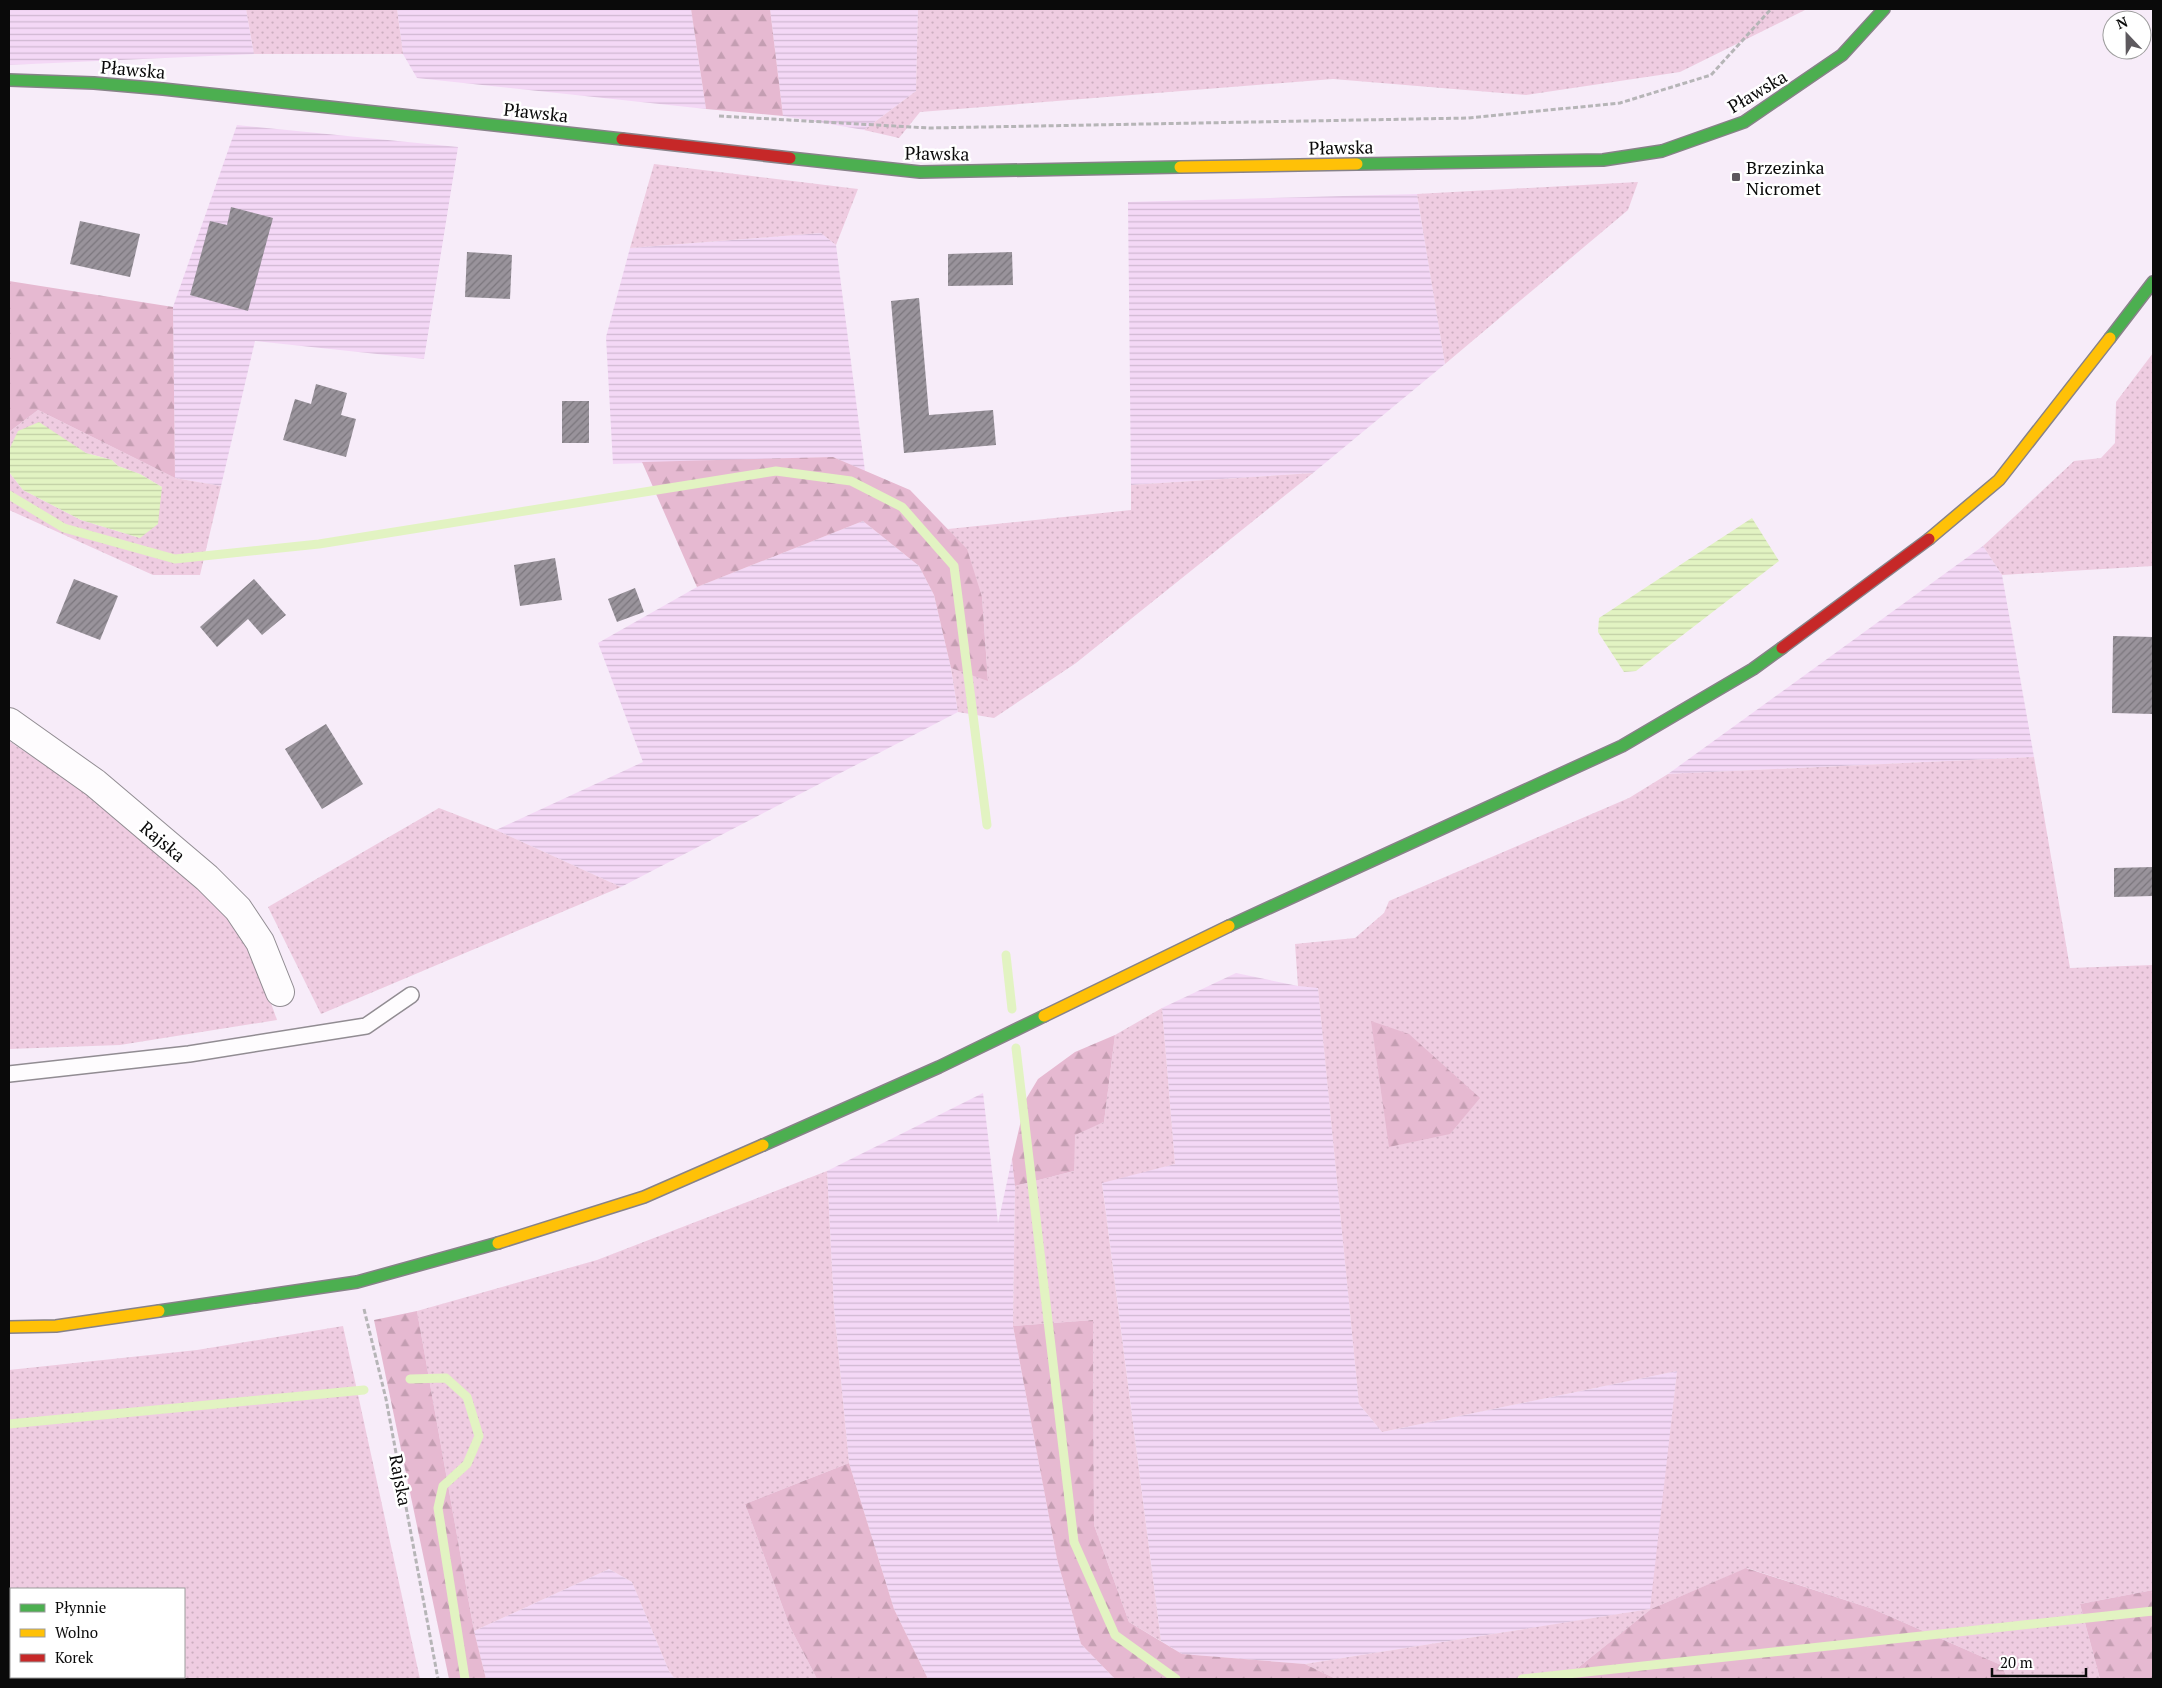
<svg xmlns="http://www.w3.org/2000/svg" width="2162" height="1688" font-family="'PT Serif',serif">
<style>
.farmland{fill:url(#farmland-rules)}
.grass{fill:url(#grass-dots);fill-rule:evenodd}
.forest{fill:url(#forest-firs)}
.water{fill:url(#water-rules)}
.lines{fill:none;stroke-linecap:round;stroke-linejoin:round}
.stream{stroke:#e2f3c2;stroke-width:9}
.building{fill:url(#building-hatch)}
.lane-casing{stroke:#918c92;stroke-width:18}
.street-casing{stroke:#918c92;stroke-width:30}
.fast-casing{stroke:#878288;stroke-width:14}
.slow-casing{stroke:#878288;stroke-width:14}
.jam-casing{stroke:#878288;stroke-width:14}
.path{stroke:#b6b5b7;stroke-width:3;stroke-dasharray:5 2.5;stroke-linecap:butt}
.lane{stroke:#fefcfe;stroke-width:15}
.street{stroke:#fefcfe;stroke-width:28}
.fast{stroke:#4caf50;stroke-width:11}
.slow{stroke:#ffc107;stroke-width:11}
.jam{stroke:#c62828;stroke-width:11}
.poi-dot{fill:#5d595e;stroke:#fff;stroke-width:2}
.labels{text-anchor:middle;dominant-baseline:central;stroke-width:5;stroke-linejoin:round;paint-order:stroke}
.street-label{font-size:18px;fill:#0a0a0a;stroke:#fff}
.poi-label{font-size:18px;fill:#0a0a0a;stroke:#fff;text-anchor:start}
</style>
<defs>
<pattern id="farmland-rules" width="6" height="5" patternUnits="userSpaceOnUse" patternTransform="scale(1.25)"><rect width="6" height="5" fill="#f4d8f6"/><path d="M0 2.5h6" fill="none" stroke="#d0b8d2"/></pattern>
<pattern id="grass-dots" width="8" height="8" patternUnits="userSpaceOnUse" patternTransform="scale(1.25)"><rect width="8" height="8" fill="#efcce1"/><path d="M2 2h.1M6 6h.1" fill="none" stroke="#ccaec0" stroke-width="1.8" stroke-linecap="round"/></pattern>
<pattern id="forest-firs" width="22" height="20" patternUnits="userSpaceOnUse" patternTransform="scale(1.25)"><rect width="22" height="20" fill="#e6b9d1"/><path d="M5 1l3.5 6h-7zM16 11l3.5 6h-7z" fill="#c49eb2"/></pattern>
<pattern id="water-rules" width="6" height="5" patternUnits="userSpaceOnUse" patternTransform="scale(1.25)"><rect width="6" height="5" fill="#e2f3c2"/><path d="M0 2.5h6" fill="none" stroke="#c1cfa5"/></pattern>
<pattern id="building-hatch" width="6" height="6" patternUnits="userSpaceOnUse" patternTransform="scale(1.25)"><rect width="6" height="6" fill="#99939b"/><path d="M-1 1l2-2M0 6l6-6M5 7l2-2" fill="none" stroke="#7b767d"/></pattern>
</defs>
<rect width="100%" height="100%" fill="#f7ecf9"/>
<g class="farmland">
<polygon points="9,9 246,9 254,54 9,65"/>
<polygon points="397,9 691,9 706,109 417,78 403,54"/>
<polygon points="770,9 918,9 916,91 864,130 783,116"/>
<polygon points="237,125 458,147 424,359 255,341 221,486 175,478 173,307"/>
<polygon points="1417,194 1445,364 1313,473 1131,485 1128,202"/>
<polygon points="821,233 836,245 865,471 833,457 613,464 606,337 630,248"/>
<polygon points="863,521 919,566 934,595 951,668 958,712 621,887 496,830 643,762 598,643 697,587"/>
<polygon points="1983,546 2002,575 2034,757 1668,774"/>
<polygon points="1236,973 1298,986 1318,987 1359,1404 1382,1432 1677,1371 1651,1609 1305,1664 1182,1654 1161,1641 1102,1182 1175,1164 1162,1008"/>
<polygon points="983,1093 998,1223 1012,1159 1015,1186 1013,1326 1057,1559 1081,1644 1115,1679 928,1679 894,1609 849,1463 834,1308 827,1171"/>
<polygon points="609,1569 632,1582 669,1671 675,1679 486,1679 474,1631"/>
</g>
<g class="grass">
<polygon points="246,9 397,9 403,54 254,54"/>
<polygon points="918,9 1807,9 1680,72 1526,95 1333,79 920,112 899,138 864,130 916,91"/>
<polygon points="654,164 858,189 836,245 821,233 630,248"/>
<polygon points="1638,182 1628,210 1445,364 1417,194"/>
<polygon points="2153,353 2153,566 2002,575 1983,546 2074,461 2101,458 2115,443 2116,402"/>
<polygon points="38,410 175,478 221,486 200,575 153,575 9,510 9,472 23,490 81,520 140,538 162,487 140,474 118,466 112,460 86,453 69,444 9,450 9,432"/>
<polygon points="1313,473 1076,663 994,718 958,712 951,668 988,680 982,597 948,529 1131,510 1131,485"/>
<polygon points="9,741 127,820 227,912 251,947 277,1020 120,1045 9,1049"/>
<polygon points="2034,757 2070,968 2153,965 2153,1590 2080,1604 2100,1679 2008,1679 2001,1665 1873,1609 1747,1568 1651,1609 1564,1679 1336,1679 1305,1664 1650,1609 1677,1371 1382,1432 1359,1404 1318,988 1298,986 1295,944 1355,938 1384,913 1389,901 1629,798 1668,774"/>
<polygon points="439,808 496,830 621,887 321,1014 268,907"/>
<polygon points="1162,1008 1175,1164 1102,1183 1161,1641 1129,1622 1094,1525 1093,1320 1013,1326 1015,1186 1074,1171 1074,1134 1104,1122 1115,1035"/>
<polygon points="827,1171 834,1308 849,1463 745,1504 790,1627 817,1679 675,1679 669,1671 632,1582 609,1569 474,1631 417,1311 597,1260"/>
<path d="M343,1326L420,1679H9V1370L197,1350ZM11,1589H184V1677H11Z"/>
</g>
<g class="forest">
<polygon points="691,9 770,9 783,116 706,109"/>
<polygon points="9,281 173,307 175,478 38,410 9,432"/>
<polygon points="833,457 910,490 967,549 982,597 988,681 951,668 934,595 919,566 863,521 697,587 642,462"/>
<polygon points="1371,1021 1409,1034 1480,1098 1450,1134 1389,1147"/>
<polygon points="1115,1035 1104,1122 1075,1135 1074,1171 1015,1186 1012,1159 1026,1099 1038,1079 1075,1052"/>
<polygon points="417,1311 474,1631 486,1679 449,1679 374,1320"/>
<polygon points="1093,1320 1094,1525 1129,1622 1182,1654 1305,1664 1336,1679 1115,1679 1081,1644 1057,1559 1013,1326"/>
<polygon points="849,1463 894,1609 928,1679 817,1679 790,1627 745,1504"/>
<polygon points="1746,1568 1873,1609 2001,1665 2008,1679 1564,1679 1651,1609"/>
<polygon points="2153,1590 2153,1679 2100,1679 2080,1604"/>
</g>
<g class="water">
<polygon points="39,422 86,453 112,460 118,466 140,474 162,487 158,524 140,538 81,520 23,490 9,472 9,450 18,431"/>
<polygon points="1752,518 1779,561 1636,671 1624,672 1598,632 1599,618"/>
</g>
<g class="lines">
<g class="stream">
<polyline points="9,495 64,528 175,559 319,544 776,471 851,481 902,507 954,566 987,825"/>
<polyline points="1006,955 1012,1009"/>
<polyline points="1016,1048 1074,1542 1115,1635 1176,1679"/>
<polyline points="410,1379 446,1378 467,1397 479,1436 467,1464 443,1486 438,1508 465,1679"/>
<polyline points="9,1424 364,1390"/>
<polyline points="1522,1679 2153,1611"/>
</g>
</g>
<g class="building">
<polygon points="231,207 273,218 248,311 190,295 210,221 227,225"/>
<polygon points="80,221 140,234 130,277 70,264"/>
<polygon points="467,252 512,255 510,299 465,297"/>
<polygon points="1012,252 1013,285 948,286 948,254"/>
<polygon points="919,298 929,415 993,410 996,445 904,453 891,301"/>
<polygon points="316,384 347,393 341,415 356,419 346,457 283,440 295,399 311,404"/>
<rect x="562" y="401" width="27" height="42"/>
<polygon points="555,558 562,600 520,606 514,565"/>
<polygon points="74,579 118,596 100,640 56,623"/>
<polygon points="254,579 286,615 262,635 248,619 217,647 200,627"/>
<polygon points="635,588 644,612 617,622 608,599"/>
<polygon points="2113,636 2153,637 2153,714 2112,713"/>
<polygon points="326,724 363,784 322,809 285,749"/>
<polygon points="2153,867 2153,896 2114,897 2114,868"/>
</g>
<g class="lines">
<defs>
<polyline id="lane" points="9,1074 189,1054 366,1026 411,995"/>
<polyline id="street" points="9,722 95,783 207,878 238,909 260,942 280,992"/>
<g id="fast">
<polyline points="9,80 94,83 163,89 622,139"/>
<polyline points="790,158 920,172 1180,167"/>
<polyline points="1357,164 1603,160 1662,151 1744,122 1842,55 1884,9"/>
<polyline points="2110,338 2153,282"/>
<polyline points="1229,926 1622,746 1753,669 1782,648"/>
<polyline points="763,1145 939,1067 1044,1016"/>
<polyline points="159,1311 357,1282 498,1243"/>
</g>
<g id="slow">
<polyline points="1180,167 1357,164"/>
<polyline points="1929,539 1999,480 2110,338"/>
<polyline points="1044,1016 1229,926"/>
<polyline points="498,1243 644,1197 763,1145"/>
<polyline points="9,1327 56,1326 159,1311"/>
</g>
<g id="jam">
<polyline points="622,139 790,158"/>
<polyline points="1782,648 1929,539"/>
</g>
</defs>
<use href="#lane" class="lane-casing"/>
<use href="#street" class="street-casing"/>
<use href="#fast" class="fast-casing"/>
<use href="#slow" class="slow-casing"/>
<use href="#jam" class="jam-casing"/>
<g class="path">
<polyline points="719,116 929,128 1468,118 1620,103 1711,75 1771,9"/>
<polyline points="364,1309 386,1399 438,1679"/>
</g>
<use href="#lane" class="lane"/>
<use href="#street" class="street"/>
<use href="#fast" class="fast"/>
<use href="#slow" class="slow"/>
<use href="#jam" class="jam"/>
</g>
<rect class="poi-dot" x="1731" y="172" width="10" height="10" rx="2.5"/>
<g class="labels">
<g class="street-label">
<text transform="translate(133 69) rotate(5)">Pławska</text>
<text transform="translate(1757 91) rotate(-31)">Pławska</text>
<text transform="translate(536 112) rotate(6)">Pławska</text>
<text transform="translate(1341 147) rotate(-1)">Pławska</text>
<text transform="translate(937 153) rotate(1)">Pławska</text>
<text transform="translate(163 841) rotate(40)">Rajska</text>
<text transform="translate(401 1480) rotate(79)">Rajska</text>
</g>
<g class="poi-label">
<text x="1746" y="167">Brzezinka<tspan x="1746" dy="21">Nicromet</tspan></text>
</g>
</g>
<rect width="2162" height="1688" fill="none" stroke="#0a0a0a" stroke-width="20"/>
<rect x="10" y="1588" width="175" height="90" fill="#ffffff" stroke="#9d9d9d"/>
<rect x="20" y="1604" width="25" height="8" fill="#4caf50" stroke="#9d9d9d"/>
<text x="55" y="1613" font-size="15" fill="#0a0a0a">Płynnie</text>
<rect x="20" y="1629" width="25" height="8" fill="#ffc107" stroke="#9d9d9d"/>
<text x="55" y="1638" font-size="15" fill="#0a0a0a">Wolno</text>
<rect x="20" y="1654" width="25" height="8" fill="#c62828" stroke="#9d9d9d"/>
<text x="55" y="1663" font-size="15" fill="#0a0a0a">Korek</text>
<g transform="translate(2127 35) rotate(338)"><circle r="24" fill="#ffffff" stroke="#9d9d9d"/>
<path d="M0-4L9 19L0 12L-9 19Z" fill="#5d595e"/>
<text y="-8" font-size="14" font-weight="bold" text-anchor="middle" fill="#0a0a0a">N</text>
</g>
<path d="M1992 1668v8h94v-8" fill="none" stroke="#0a0a0a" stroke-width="2.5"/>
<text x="2000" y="1668" font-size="15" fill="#0a0a0a" stroke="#ffffff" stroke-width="4" paint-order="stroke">20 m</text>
</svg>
